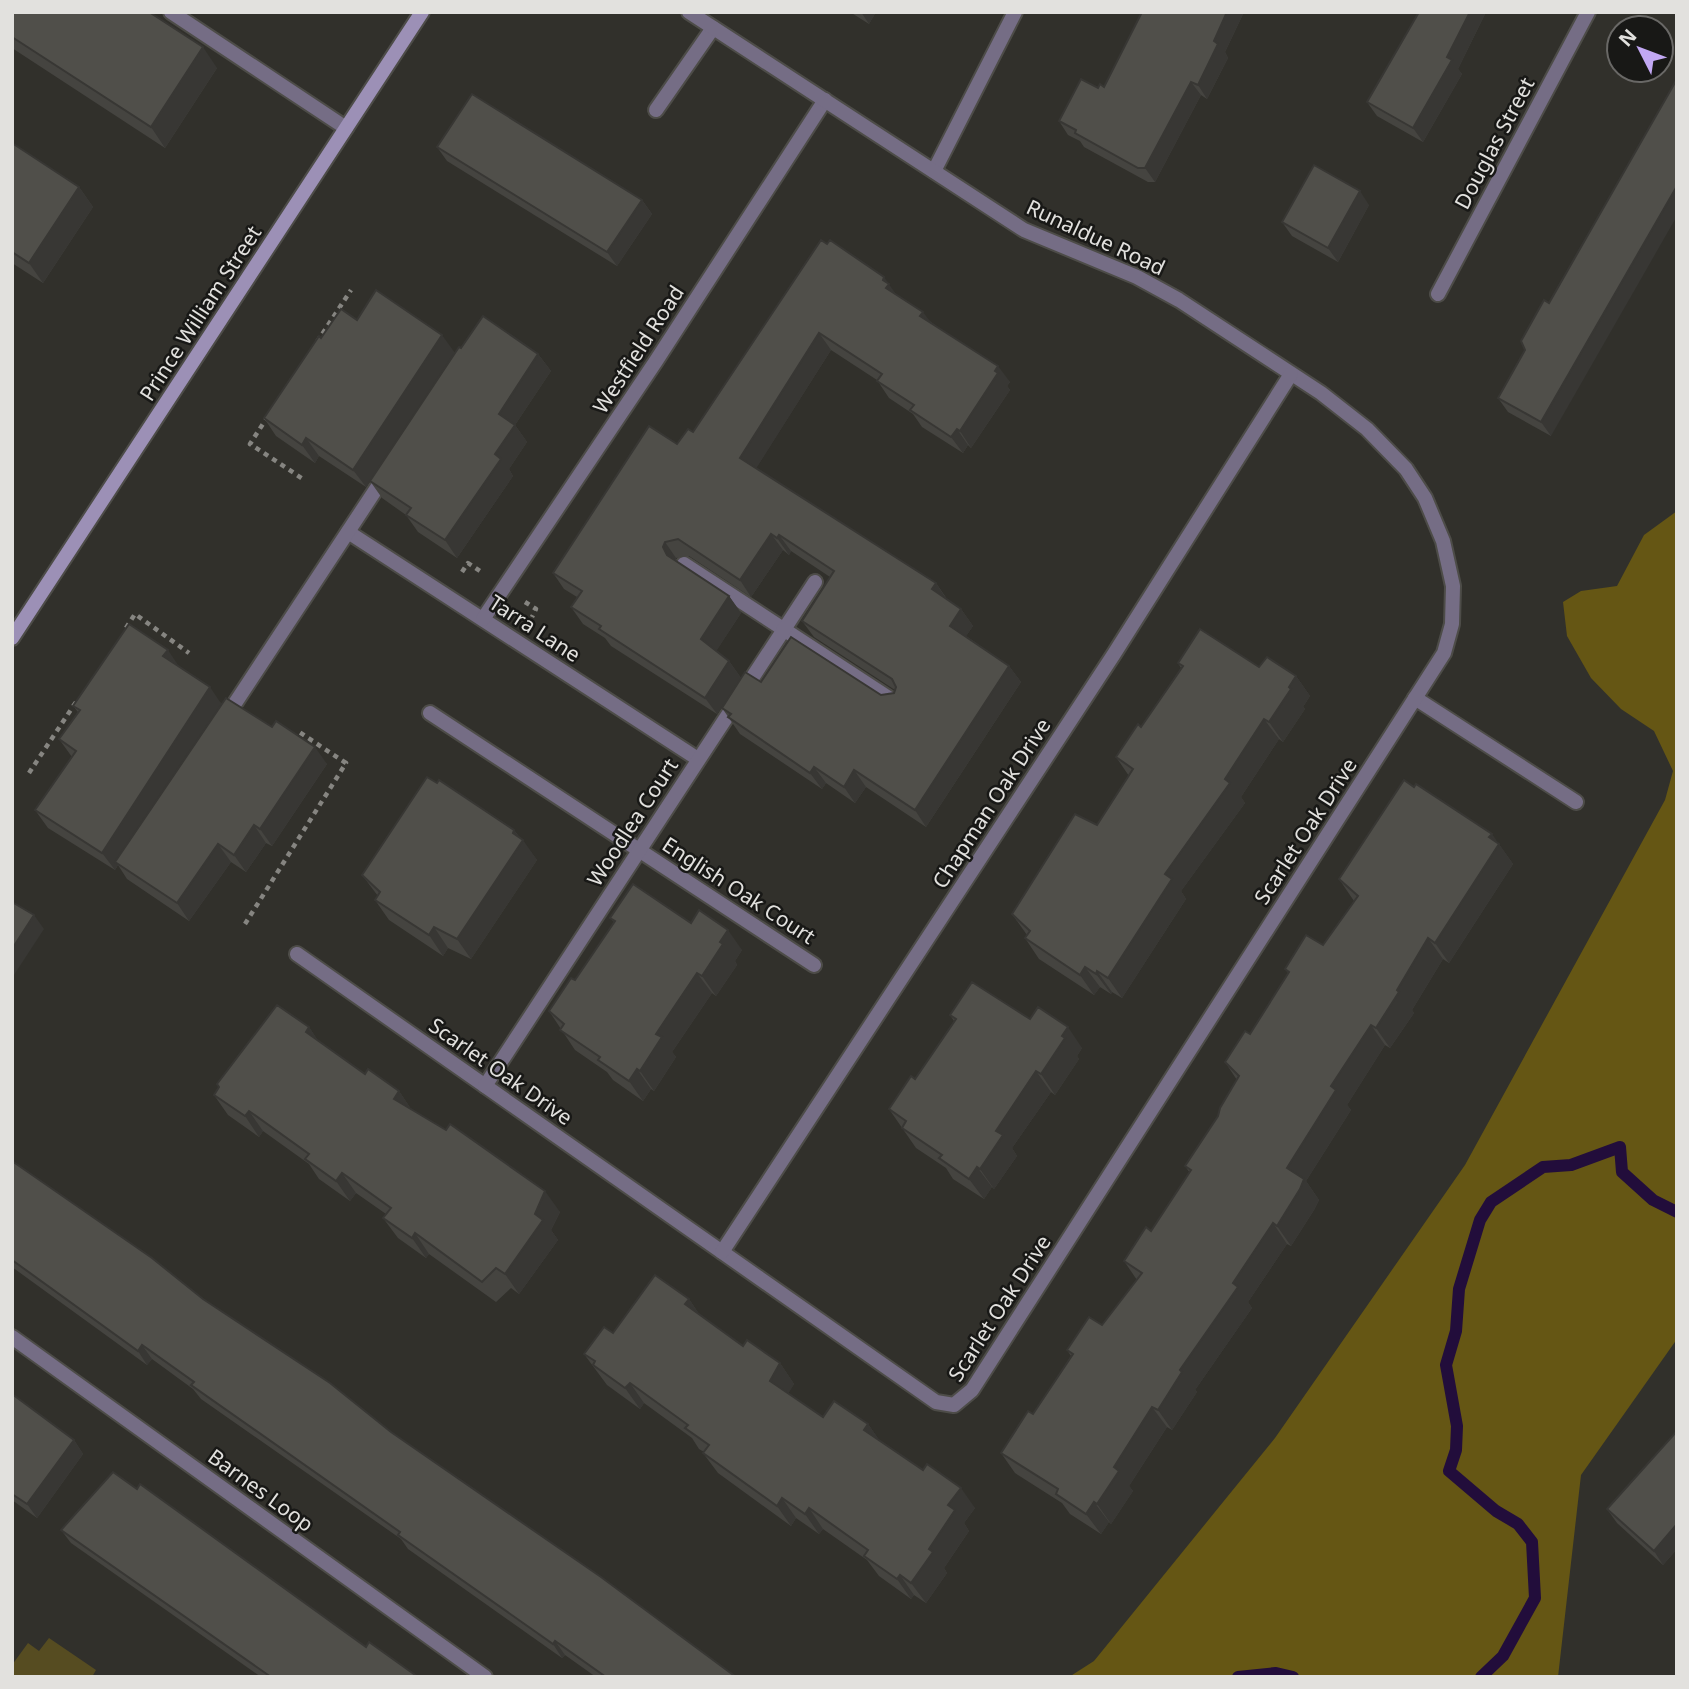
<svg xmlns="http://www.w3.org/2000/svg" width="1689" height="1689" font-family="'Noto Sans',sans-serif">
<style>
.green{fill:#564c21}
.forest{fill:#655614}
.lines{fill:none;stroke-linecap:round;stroke-linejoin:round}
.stream{stroke:#220d3b;stroke-width:12}
.lane-casing{stroke:#4d4c48;stroke-width:18}
.street-casing{stroke:#4d4c48;stroke-width:18}
.secondary-casing{stroke:#4d4c48;stroke-width:18}
.path{stroke:#868581;stroke-width:4.5;stroke-dasharray:5 5;stroke-linecap:butt}
.lane{stroke:#756d85;stroke-width:14}
.street{stroke:#756d85;stroke-width:14}
.secondary{stroke:#9c90b6;stroke-width:14}
.wall{fill:#454440}
.shaded-wall{fill:#383734}
.building{fill:#504f4a;stroke:#383734;stroke-width:2}
.labels{text-anchor:middle;dominant-baseline:central;stroke-width:5;stroke-linejoin:round;paint-order:stroke}
.street-label{font-size:21px;fill:#e2e1de;stroke:#181816}
</style>
<rect width="100%" height="100%" fill="#31302b"/>
<polygon class="green" points="49,1638 96,1670 92,1677 12,1677 12,1665 28,1643 39,1651"/>
<polygon class="forest" points="1677,511 1677,1339 1581,1475 1558,1677 1069,1677 1094,1661 1275,1438 1465,1165 1665,800 1673,771 1654,731 1621,709 1591,678 1567,636 1563,602 1581,591 1617,586 1644,535"/>
<g class="lines">
<g class="stream">
<polyline points="1238,1677 1276,1673 1293,1677"/>
<polyline points="1481,1677 1503,1656 1535,1598 1532,1542 1518,1524 1496,1511 1449,1471 1456,1450 1457,1426 1446,1365 1456,1331 1459,1289 1480,1220 1491,1202 1543,1167 1571,1165 1620,1147 1622,1172 1653,1200 1677,1212"/>
</g>
<defs>
<g id="lane">
<polyline points="171,12 346,128"/>
<polyline points="656,110 713,28"/>
<polyline points="684,564 898,704"/>
<polyline points="1415,698 1576,802"/>
</g>
<g id="street">
<polyline points="934,171 1015,12"/>
<polyline points="1438,294 1588,12"/>
<polyline points="348,532 698,759"/>
<polyline points="483,619 656,361 825,100"/>
<polyline points="430,713 814,965"/>
<polyline points="224,720 386,474"/>
<polyline points="297,954 936,1402 954,1405 972,1390 1444,653 1452,624 1453,586 1443,541 1425,498 1406,469 1367,429 1321,393 1179,300 1137,277 1024,230 689,12"/>
<polyline points="485,1086 815,582"/>
<polyline points="722,1252 1114,654 1291,374"/>
<polyline points="12,1337 485,1677"/>
</g>
<polyline id="secondary" points="12,638 422,12"/>
</defs>
<use href="#lane" class="lane-casing"/>
<use href="#street" class="street-casing"/>
<use href="#secondary" class="secondary-casing"/>
<g class="path">
<polyline points="317,342 351,290"/>
<polyline points="268,416 250,444 303,479"/>
<polyline points="462,572 468,563 483,573"/>
<polyline points="525,602 536,609 532,617"/>
<polyline points="126,628 135,614 189,653"/>
<polyline points="29,773 76,702"/>
<polyline points="245,924 346,763 296,730"/>
</g>
<use href="#lane" class="lane"/>
<use href="#street" class="street"/>
<use href="#secondary" class="secondary"/>
</g>
<g class="wall">
<polygon points="12,12 217,68 165,148 12,48"/>
<polygon points="850,12 876,12 869,24"/>
<polygon points="1142,12 1244,12 1225,52 1228,58 1207,99 1201,95 1155,182 1148,182 1084,147 1080,141 1068,135 1059,121 1098,88 1104,87"/>
<polygon points="1419,12 1486,12 1458,69 1462,74 1423,142 1377,116 1367,102"/>
<polygon points="12,143 79,187 93,207 43,283 12,263"/>
<polygon points="437,147 642,200 652,214 617,266 447,161"/>
<polygon points="1369,205 1338,262 1292,236 1282,222"/>
<polygon points="821,240 896,294 931,322 1010,382 1007,386 1010,390 971,448 968,445 963,453 922,427 913,414 889,398 877,380 831,350 756,468 936,583 947,599 961,609 973,626 966,636 1009,666 1021,682 926,827 866,787 855,803 826,783 822,789 740,734 722,708 761,682 881,695 894,693 895,690 814,637 802,621 830,577 791,551 789,555 783,550 751,597 689,556 676,558 676,561 729,596 741,613 716,651 729,661 741,678 717,714 611,646 605,638 583,624 571,607 577,597 564,589 553,573 677,444 693,432"/>
<polygon points="1544,300 1551,436 1508,412 1498,398 1525,350"/>
<polygon points="357,320 455,353 461,348 538,354 551,371 515,425 527,442 509,469 513,476 457,558 418,532 406,515 382,498 370,481 366,487 319,456 315,463 276,436 264,418 321,338"/>
<polygon points="1178,663 1259,667 1296,676 1310,696 1303,707 1305,709 1283,742 1279,739 1241,797 1245,803 1181,891 1186,899 1122,998 1112,992 1111,994 1100,987 1094,995 1039,959 1025,938 1027,935 1012,914 1097,825 1129,776 1116,757 1141,727 1181,668"/>
<polygon points="179,667 222,704 327,764 272,846 266,843 246,872 231,862 189,921 127,879 118,865 115,870 48,828 35,810 72,757 59,739 78,712 73,706"/>
<polygon points="514,830 537,860 471,959 448,948 443,956 389,920 375,900 378,896 362,875"/>
<polygon points="1498,843 1513,864 1449,963 1443,959 1412,1010 1414,1013 1390,1048 1385,1045 1347,1105 1351,1110 1306,1181 1319,1200 1314,1210 1291,1246 1287,1244 1248,1302 1252,1308 1195,1390 1197,1392 1172,1430 1167,1427 1129,1486 1133,1491 1111,1524 1109,1522 1101,1534 1070,1514 1062,1503 1015,1473 1001,1453 1033,1414 1071,1356 1067,1350 1102,1325 1137,1280 1124,1261 1151,1231 1190,1173 1185,1166 1218,1116 1237,1080 1225,1062 1250,1034 1288,973 1285,969 1323,945 1354,901 1339,879"/>
<polygon points="610,918 691,923 742,950 735,961 737,965 716,996 712,993 672,1052 676,1057 654,1091 651,1089 643,1101 613,1080 607,1072 575,1050 549,1011 575,980 614,922"/>
<polygon points="950,1015 1030,1019 1082,1048 1077,1056 1079,1059 1055,1095 1051,1092 1012,1148 1017,1156 994,1189 992,1187 984,1199 953,1179 946,1168 916,1148 889,1109 915,1079 954,1021"/>
<polygon points="309,1027 318,1041 365,1074 399,1091 411,1109 560,1212 551,1230 558,1240 519,1294 511,1288 496,1302 429,1254 426,1258 398,1238 383,1218 386,1214 356,1193 350,1201 319,1179 309,1164 263,1131 259,1137 228,1115 214,1095 219,1087 217,1084"/>
<polygon points="12,1161 203,1299 736,1677 596,1677 565,1655 562,1658 408,1549 401,1539 201,1399 193,1389 152,1359 147,1365 12,1267"/>
<polygon points="689,1299 699,1314 743,1346 780,1363 794,1384 788,1393 823,1417 868,1424 879,1440 975,1508 964,1523 969,1531 944,1568 947,1573 926,1603 914,1595 911,1599 879,1576 867,1560 823,1529 819,1534 796,1518 791,1526 718,1473 703,1453 704,1452 699,1449 692,1438 644,1403 640,1409 607,1385 584,1354 613,1333"/>
<polygon points="12,1394 74,1440 83,1454 37,1518 12,1500"/>
<polygon points="1677,1431 1677,1549 1663,1565 1617,1523 1607,1509"/>
<polygon points="61,1530 366,1647 418,1677 261,1677 71,1543"/>
</g>
<g class="shaded-wall">
<polygon points="861,12 876,12 869,24"/>
<polygon points="1227,12 1244,12 1225,52 1228,58 1207,99 1198,85 1214,41"/>
<polygon points="1470,12 1486,12 1458,69 1462,74 1423,142 1413,128"/>
<polygon points="203,47 217,68 165,148 151,127"/>
<polygon points="1191,82 1201,95 1155,182 1145,168"/>
<polygon points="1677,186 1677,216 1551,436 1541,422"/>
<polygon points="79,187 93,207 43,283 29,263"/>
<polygon points="1360,191 1369,205 1338,262 1328,248"/>
<polygon points="642,200 652,214 617,266 607,252"/>
<polygon points="884,277 900,300 886,288 883,280"/>
<polygon points="923,312 935,328 920,316"/>
<polygon points="819,333 831,350 752,475 740,458"/>
<polygon points="442,335 455,353 366,487 353,470"/>
<polygon points="538,354 551,371 515,425 527,442 509,469 513,476 457,558 445,540 495,454 499,414"/>
<polygon points="998,366 1010,382 1007,386 1010,390 971,448 960,431"/>
<polygon points="957,429 968,445 963,453 951,437"/>
<polygon points="306,438 319,456 315,463 302,445"/>
<polygon points="771,534 783,550 751,597 740,580"/>
<polygon points="779,535 791,551 789,555 777,538"/>
<polygon points="665,542 676,558 674,564 667,555 663,547"/>
<polygon points="936,583 947,600 932,589"/>
<polygon points="729,596 741,613 713,656 701,639"/>
<polygon points="961,609 973,626 962,642 950,626"/>
<polygon points="168,650 180,668 163,656"/>
<polygon points="729,661 741,678 717,714 705,698"/>
<polygon points="1009,666 1021,682 926,827 915,810"/>
<polygon points="1296,676 1310,696 1303,707 1305,709 1283,742 1269,722"/>
<polygon points="210,687 222,705 115,862 118,865 115,870 102,853"/>
<polygon points="1264,719 1279,739 1241,797 1245,803 1181,891 1186,899 1122,998 1108,978 1165,874"/>
<polygon points="315,747 327,764 272,846 260,829"/>
<polygon points="814,767 826,783 822,789 810,773"/>
<polygon points="854,770 866,787 855,803 844,787"/>
<polygon points="254,825 266,843 246,872 234,855"/>
<polygon points="514,830 522,841 523,840 537,860 471,959 457,939"/>
<polygon points="1492,834 1513,864 1449,963 1435,943 1489,837"/>
<polygon points="218,844 231,862 189,921 177,903"/>
<polygon points="34,915 44,929 12,978 12,949"/>
<polygon points="434,927 448,948 443,956 429,935"/>
<polygon points="728,930 742,950 735,961 737,965 716,996 702,976 720,942"/>
<polygon points="1428,938 1443,959 1412,1010 1414,1013 1390,1048 1376,1028 1397,990"/>
<polygon points="1085,967 1100,987 1094,995 1080,975"/>
<polygon points="1097,971 1112,992 1111,994 1096,974"/>
<polygon points="697,973 712,993 672,1052 676,1057 654,1091 640,1071 656,1034"/>
<polygon points="1371,1025 1385,1045 1347,1105 1351,1110 1306,1181 1319,1200 1314,1210 1291,1246 1277,1226 1287,1168 1331,1086"/>
<polygon points="309,1027 323,1048 306,1032"/>
<polygon points="1068,1027 1082,1048 1077,1056 1079,1059 1055,1095 1041,1074"/>
<polygon points="637,1069 651,1089 643,1101 629,1081"/>
<polygon points="1036,1071 1051,1092 1012,1148 1017,1156 994,1189 980,1169 996,1131"/>
<polygon points="399,1091 413,1112 394,1099"/>
<polygon points="249,1111 263,1131 259,1137 245,1116"/>
<polygon points="977,1167 992,1187 984,1199 969,1179"/>
<polygon points="342,1173 356,1193 350,1201 336,1181"/>
<polygon points="545,1191 560,1212 551,1230 558,1240 519,1294 505,1274"/>
<polygon points="1273,1223 1287,1244 1248,1302 1252,1308 1195,1390 1197,1392 1172,1430 1158,1410 1180,1370 1233,1283"/>
<polygon points="415,1233 429,1254 426,1258 412,1238"/>
<polygon points="689,1299 703,1320 685,1304"/>
<polygon points="142,1345 152,1359 147,1365 138,1351"/>
<polygon points="780,1363 794,1384 784,1401 770,1381"/>
<polygon points="630,1383 644,1403 640,1409 625,1388"/>
<polygon points="1152,1407 1167,1427 1129,1486 1133,1491 1111,1524 1097,1504 1114,1467"/>
<polygon points="868,1424 882,1444 864,1430"/>
<polygon points="74,1440 83,1454 37,1518 27,1504"/>
<polygon points="961,1488 975,1508 964,1523 969,1531 944,1568 947,1573 926,1603 911,1583 929,1549 948,1505"/>
<polygon points="782,1498 796,1518 791,1526 777,1506"/>
<polygon points="1094,1502 1109,1522 1101,1534 1086,1514"/>
<polygon points="809,1508 823,1529 819,1534 805,1514"/>
<polygon points="1677,1524 1677,1549 1663,1565 1654,1551"/>
<polygon points="900,1575 914,1595 911,1599 897,1579"/>
<polygon points="555,1641 565,1655 562,1658 553,1644"/>
</g>
<g class="building">
<polygon points="12,12 149,12 203,47 151,127 12,37"/>
<polygon points="1142,12 1227,12 1214,41 1218,44 1198,85 1191,82 1145,168 1138,168 1075,133 1076,130 1059,121 1081,79 1098,88 1100,84 1104,87"/>
<polygon points="1419,12 1470,12 1447,57 1452,60 1413,128 1367,102"/>
<polygon points="1677,79 1677,186 1541,422 1498,398 1525,350 1521,341 1544,300 1549,303"/>
<polygon points="472,94 642,200 607,252 437,147"/>
<polygon points="12,143 79,187 29,263 12,252"/>
<polygon points="1314,165 1360,191 1328,248 1282,222"/>
<polygon points="821,240 827,244 830,240 884,277 883,280 889,284 886,288 923,312 920,316 998,366 995,371 998,373 960,431 957,429 951,437 910,410 914,405 877,381 882,374 819,333 740,458 936,583 932,589 961,609 950,626 1009,666 915,810 854,770 844,787 814,767 810,773 728,717 731,714 722,708 745,672 761,682 791,637 881,695 894,693 896,687 892,679 802,621 834,571 779,535 777,538 771,534 740,580 678,539 665,542 663,547 667,555 729,596 701,639 729,661 705,698 599,629 601,626 571,607 582,591 553,573 649,426 677,444 688,429 693,432"/>
<polygon points="376,290 442,335 353,470 306,438 302,445 264,418 319,336 321,338 341,309 357,320"/>
<polygon points="483,316 538,354 499,414 515,425 495,454 501,459 445,540 406,515 411,508 370,481 459,347 461,348"/>
<polygon points="129,624 168,650 163,656 210,687 102,853 35,810 76,751 59,739 80,710 73,706"/>
<polygon points="1200,629 1259,667 1267,657 1296,676 1289,687 1291,689 1269,722 1264,719 1225,779 1230,783 1165,874 1172,879 1108,978 1097,971 1096,974 1085,967 1080,975 1025,938 1030,931 1012,914 1075,814 1097,825 1133,769 1116,757 1138,724 1141,727 1183,666 1178,663"/>
<polygon points="226,698 272,727 276,721 315,747 260,829 254,825 234,855 218,844 177,903 115,862"/>
<polygon points="427,777 437,783 439,780 514,830 513,833 523,840 457,939 434,927 429,935 375,900 380,892 362,875"/>
<polygon points="1404,780 1414,787 1416,784 1492,834 1489,837 1499,844 1435,943 1428,938 1397,990 1399,992 1376,1028 1371,1025 1331,1086 1336,1090 1287,1168 1304,1179 1300,1189 1277,1226 1273,1223 1233,1283 1238,1287 1180,1370 1182,1372 1158,1410 1152,1407 1114,1467 1119,1471 1097,1504 1094,1502 1086,1514 1056,1494 1058,1489 1001,1453 1028,1411 1033,1414 1073,1354 1067,1350 1089,1317 1102,1325 1142,1273 1124,1261 1146,1227 1151,1231 1191,1170 1185,1166 1218,1116 1220,1108 1239,1076 1225,1062 1245,1031 1250,1034 1289,972 1285,969 1306,935 1323,945 1358,896 1339,879"/>
<polygon points="633,884 691,923 699,910 728,930 720,942 723,944 702,976 697,973 656,1034 662,1037 640,1071 637,1069 629,1081 598,1060 600,1057 560,1030 564,1024 549,1011 571,978 575,980 615,921 610,918"/>
<polygon points="12,902 34,915 12,949"/>
<polygon points="972,982 1030,1019 1038,1007 1068,1027 1062,1036 1065,1038 1041,1074 1036,1071 996,1131 1003,1135 980,1169 977,1167 969,1179 939,1158 942,1155 902,1128 906,1121 889,1109 911,1076 915,1079 956,1019 950,1015"/>
<polygon points="277,1005 309,1027 306,1032 365,1074 368,1069 399,1091 394,1099 446,1130 450,1124 545,1191 535,1214 543,1220 505,1274 496,1268 482,1282 415,1233 412,1238 383,1218 391,1208 342,1173 336,1181 305,1159 309,1154 249,1111 245,1116 214,1095 219,1087 217,1084"/>
<polygon points="12,1161 152,1258 203,1299 330,1383 391,1432 601,1577 736,1677 606,1677 555,1641 553,1644 398,1535 400,1532 191,1385 194,1382 142,1345 138,1351 12,1260"/>
<polygon points="655,1275 689,1299 685,1304 743,1346 747,1340 780,1363 770,1381 823,1417 834,1401 868,1424 864,1430 923,1470 927,1464 961,1488 948,1505 955,1510 929,1549 933,1552 911,1583 900,1575 897,1579 864,1556 868,1550 809,1508 805,1514 782,1498 777,1506 703,1453 709,1445 685,1428 688,1425 630,1383 625,1388 593,1365 595,1361 584,1354 604,1327 613,1333"/>
<polygon points="12,1394 74,1440 27,1504 12,1494"/>
<polygon points="1677,1431 1677,1524 1654,1551 1607,1509"/>
<polygon points="113,1472 137,1489 140,1484 366,1647 369,1642 418,1677 271,1677 61,1530"/>
</g>
<g class="labels">
<g class="street-label">
<text transform="translate(1494 143) rotate(-62)">Douglas Street</text>
<text transform="translate(1096 237) rotate(25)">Runaldue Road</text>
<text transform="translate(200 313) rotate(-57)">Prince William Street</text>
<text transform="translate(638 349) rotate(-57)">Westfield Road</text>
<text transform="translate(535 628) rotate(33)">Tarra Lane</text>
<text transform="translate(991 803) rotate(-57)">Chapman Oak Drive</text>
<text transform="translate(632 822) rotate(-57)">Woodlea Court</text>
<text transform="translate(1305 831) rotate(-57)">Scarlet Oak Drive</text>
<text transform="translate(739 890) rotate(33)">English Oak Court</text>
<text transform="translate(501 1071) rotate(35)">Scarlet Oak Drive</text>
<text transform="translate(999 1308) rotate(-57)">Scarlet Oak Drive</text>
<text transform="translate(261 1490) rotate(36)">Barnes Loop</text>
</g>
</g>
<rect width="1689" height="1689" fill="none" stroke="#e2e1de" stroke-width="28"/>
<g transform="translate(1640 49) rotate(312)"><circle r="33" fill="#181816" stroke="#696866" stroke-width="2"/>
<path d="M0-5L12 26L0 18L-12 26Z" fill="#c2a8f3"/>
<text y="-10" font-size="19" font-weight="bold" text-anchor="middle" fill="#e2e1de">N</text>
</g>
</svg>
